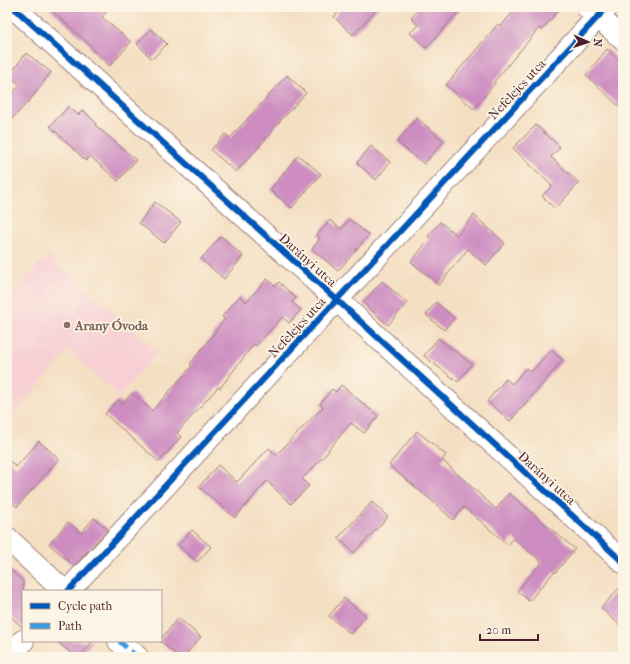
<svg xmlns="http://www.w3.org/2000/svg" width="630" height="664" font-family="'IM FELL French Canon',serif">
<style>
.built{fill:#f7cfd4}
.building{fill:#cd8dc1}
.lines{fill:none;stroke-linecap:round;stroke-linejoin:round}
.minor-casing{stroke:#9f7f77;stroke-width:24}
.minor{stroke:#fff;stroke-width:22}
.quiet{stroke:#409be1;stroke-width:5;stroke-dasharray:10 5;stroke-linecap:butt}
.cycleway-casing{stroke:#fcf5e5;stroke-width:8}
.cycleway{stroke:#0057b8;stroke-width:6}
.education-dot{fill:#8d6e63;stroke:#fcf5e5;stroke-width:1.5}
.labels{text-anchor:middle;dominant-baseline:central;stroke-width:3.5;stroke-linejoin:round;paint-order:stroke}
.street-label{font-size:13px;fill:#4a1f2b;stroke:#fcf5e5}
.education-label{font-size:13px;font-weight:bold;fill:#785e54;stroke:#fcf5e5;text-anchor:start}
</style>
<rect width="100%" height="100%" fill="#fcf5e5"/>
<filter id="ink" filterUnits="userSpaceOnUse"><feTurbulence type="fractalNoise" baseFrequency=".025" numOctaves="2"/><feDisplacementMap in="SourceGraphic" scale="8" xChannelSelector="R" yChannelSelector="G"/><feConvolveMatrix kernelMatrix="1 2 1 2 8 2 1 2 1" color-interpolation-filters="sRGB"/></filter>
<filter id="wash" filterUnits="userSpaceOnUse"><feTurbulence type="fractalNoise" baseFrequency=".012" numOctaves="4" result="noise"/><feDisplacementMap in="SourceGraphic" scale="16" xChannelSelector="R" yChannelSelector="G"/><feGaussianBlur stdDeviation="0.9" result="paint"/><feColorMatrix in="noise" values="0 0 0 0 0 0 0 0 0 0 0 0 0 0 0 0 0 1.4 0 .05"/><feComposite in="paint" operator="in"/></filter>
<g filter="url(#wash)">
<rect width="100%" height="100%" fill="#f4dfc3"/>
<polygon class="built" points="47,255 158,352 119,396 69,350 7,421 7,301"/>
<g id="blocks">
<g class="building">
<polygon points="48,7 111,7 102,17 131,42 110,66 90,48 92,47"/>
<polygon points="343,7 379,7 353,35 334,17"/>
<polygon points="421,7 463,7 426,48 410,33 418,25 411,18"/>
<polygon points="517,7 561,7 542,30 539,28 494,82 495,83 474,109 446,85 498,24 501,26"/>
<polygon points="151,29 167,44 152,59 137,44"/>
<polygon points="607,49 623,64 623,110 586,75"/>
<polygon points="26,53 51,72 30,100 7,124 7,99 20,85 9,76"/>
<polygon points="287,75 306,93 271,131 272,132 236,172 211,150 225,134 230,138"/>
<polygon points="69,106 78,115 83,110 96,123 95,125 136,160 118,181 90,156 86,161 50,126"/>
<polygon points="417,118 444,141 424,164 397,142"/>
<polygon points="536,125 560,147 551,157 579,183 555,209 542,196 552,186 513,148"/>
<polygon points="371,146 390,162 376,180 357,163"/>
<polygon points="298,155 321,174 292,208 270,190"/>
<polygon points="155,202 181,222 164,243 139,223"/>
<polygon points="474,215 505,243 486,265 468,249 439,285 411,262 430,238 428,236 440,222 457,235"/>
<polygon points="349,219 369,235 338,271 312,249 320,238 317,235 330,220 341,229"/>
<polygon points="221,236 243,256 224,279 201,259"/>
<polygon points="267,279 275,286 279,282 296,298 292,302 301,310 289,323 282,317 256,346 254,344 220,388 218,387 177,433 181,437 159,462 105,414 118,400 122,404 132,393 152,411 192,366 190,364 225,319 222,317 240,296 246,302"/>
<polygon points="382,281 407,303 388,325 363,303"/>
<polygon points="436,302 454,318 444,330 426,315"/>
<polygon points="438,338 472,364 458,382 424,356"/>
<polygon points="551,350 563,360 510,421 487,401 506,379 512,384 526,368 531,372"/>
<polygon points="341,385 378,416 364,433 351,423 328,450 329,451 302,479 309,486 291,504 267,481 235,518 199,487 218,465 237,482 269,448 276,455 323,407 320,404 332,389 336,392"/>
<polygon points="417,431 446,455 442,460 496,509 509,493 552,530 575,549 555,573 554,572 529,601 517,591 542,562 513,538 508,545 464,507 453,520 438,506 389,465"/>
<polygon points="39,441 59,459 17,507 7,498 7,459 16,467"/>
<polygon points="372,502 388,517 354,553 338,538"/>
<polygon points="94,518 108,529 74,566 49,544 68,522 81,533"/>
<polygon points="192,530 211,547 197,562 178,545"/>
<polygon points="7,567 23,581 23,628 7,613"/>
<polygon points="623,584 623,628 601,608"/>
<polygon points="344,598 366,616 351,634 329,616"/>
<polygon points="178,618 201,637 184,657 179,657 160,641 161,641 161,639"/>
<polygon points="56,641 93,641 80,657 76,657"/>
</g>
</g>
</g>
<g filter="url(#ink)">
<use href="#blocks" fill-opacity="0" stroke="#9f7f77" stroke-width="1"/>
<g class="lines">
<defs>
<g id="minor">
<polyline points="13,7 337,300 623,562"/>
<polyline points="588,8 623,39"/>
<polyline points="7,538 64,591"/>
<polyline points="68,591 607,7"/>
<polyline points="119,641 137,657"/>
<polyline points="9,657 23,641"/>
</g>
</defs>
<use href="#minor" class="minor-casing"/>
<use href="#minor" class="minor"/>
<polyline class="quiet" points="119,641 137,657"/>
<defs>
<g id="cycleway">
<polyline points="13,7 337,300 623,562"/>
<polyline points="68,591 607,7"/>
</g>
</defs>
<use href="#cycleway" class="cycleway-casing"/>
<use href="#cycleway" class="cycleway"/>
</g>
</g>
<circle class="education-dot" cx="67" cy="325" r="4"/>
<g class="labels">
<g class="street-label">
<text transform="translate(517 89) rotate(-47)">Nefelejcs utca</text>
<text transform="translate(308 260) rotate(42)">Darányi utca</text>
<text transform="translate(297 327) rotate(-47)">Nefelejcs utca</text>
<text transform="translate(547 478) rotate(42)">Darányi utca</text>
</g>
<g class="education-label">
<text x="75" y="325">Arany Óvoda</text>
</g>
</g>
<rect width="630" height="664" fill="none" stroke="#fcf5e5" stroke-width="24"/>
<rect x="22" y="590" width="140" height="52" fill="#fcf5e5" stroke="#b59f9b"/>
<rect x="30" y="603" width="20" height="6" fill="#0057b8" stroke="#b59f9b"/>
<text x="58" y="610" font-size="12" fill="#4a1f2b">Cycle path</text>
<rect x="30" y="623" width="20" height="6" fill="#409be1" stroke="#b59f9b"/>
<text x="58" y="630" font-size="12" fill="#4a1f2b">Path</text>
<g transform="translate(588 42) rotate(93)" stroke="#fcf5e5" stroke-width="3" paint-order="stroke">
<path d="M0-3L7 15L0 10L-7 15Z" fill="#4a1f2b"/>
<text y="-6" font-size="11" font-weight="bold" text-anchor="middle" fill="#4a1f2b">N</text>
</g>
<path d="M480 634v6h58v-6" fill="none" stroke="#4a1f2b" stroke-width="2"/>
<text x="486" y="634" font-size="12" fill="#4a1f2b" stroke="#fcf5e5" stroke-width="3" paint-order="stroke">20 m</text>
</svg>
